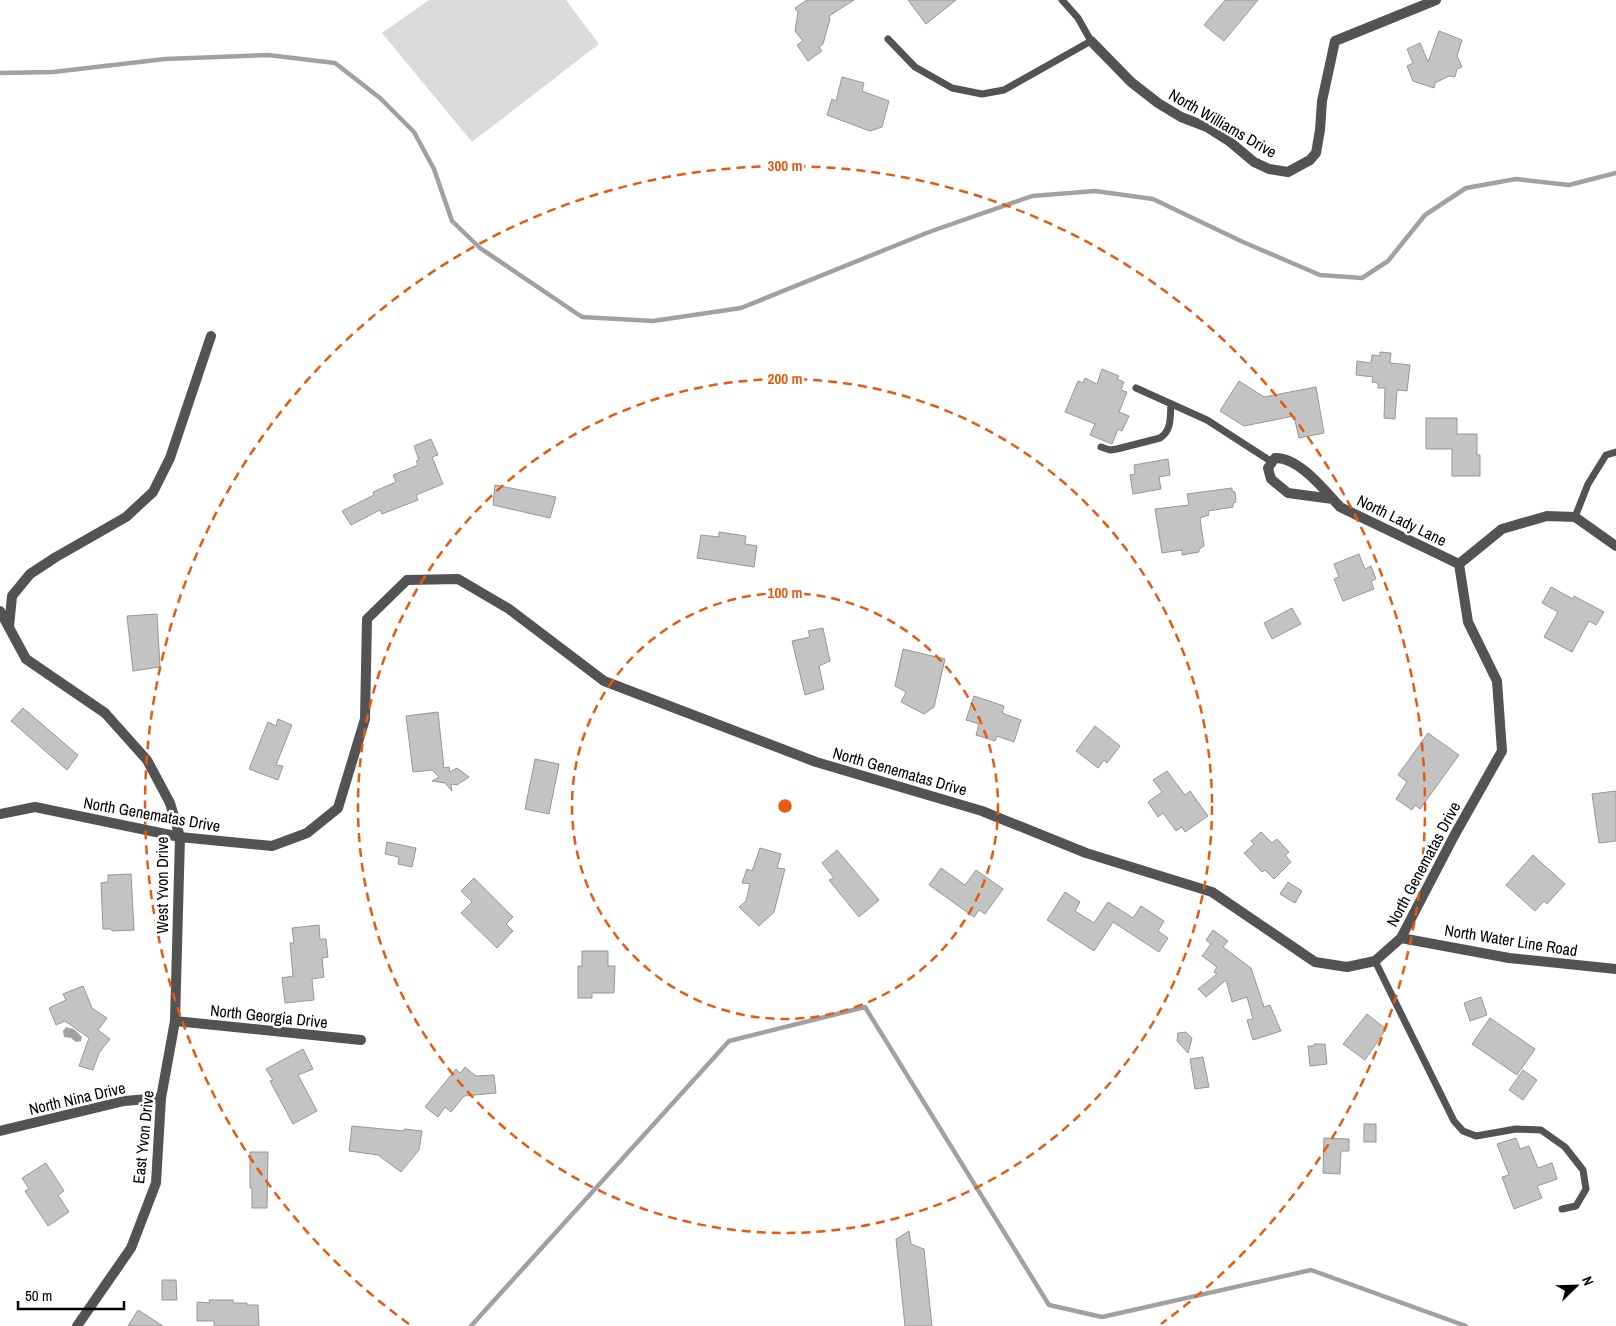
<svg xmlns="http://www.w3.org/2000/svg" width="1616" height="1326" font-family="'Archivo Narrow',sans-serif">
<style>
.green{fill:#dadada}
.water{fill:#a1a1a1}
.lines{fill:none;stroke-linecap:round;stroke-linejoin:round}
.stream{stroke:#a1a1a1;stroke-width:4.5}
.building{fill:#c3c3c3;stroke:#979797}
.lane{stroke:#535353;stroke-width:7}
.street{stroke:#535353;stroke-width:10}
.ring{fill:none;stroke:#e8590c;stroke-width:2.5;stroke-dasharray:9 6}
.labels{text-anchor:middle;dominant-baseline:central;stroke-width:5;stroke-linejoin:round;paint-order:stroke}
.street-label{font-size:16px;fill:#000;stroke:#fff}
.centre{fill:#e8590c;stroke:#fff;stroke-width:2.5}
.ring-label{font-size:15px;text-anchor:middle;font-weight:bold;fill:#e8590c;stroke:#fff;stroke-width:5;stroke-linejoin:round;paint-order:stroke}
</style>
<rect width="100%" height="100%" fill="#fff"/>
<polygon class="green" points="429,0 566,0 599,44 472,142 382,33"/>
<polygon class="water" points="66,1027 74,1029 82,1037 81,1041 76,1042 71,1038 64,1037 63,1031"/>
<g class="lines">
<g class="stream">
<polyline points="0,73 53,72 165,59 268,55 335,63 380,98 414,132 434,169 452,221 480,248 582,317 653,321 741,308 929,232 1032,196 1095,191 1153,199 1243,242 1320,275 1362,278 1388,261 1425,215 1466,188 1516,179 1569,185 1616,173"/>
<polyline points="471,1326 729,1041 865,1007 1049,1305 1102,1317 1311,1270 1466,1326"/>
</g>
</g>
<g class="building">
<polygon points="807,0 854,0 829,16 830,19 823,44 819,47 822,51 808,61 797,45 803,41 795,31 798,12 795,8"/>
<polygon points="908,0 956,0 926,24"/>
<polygon points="1225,0 1258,0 1224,41 1204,25"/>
<polygon points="1439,31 1462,40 1457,56 1462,67 1457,69 1455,77 1449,76 1435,83 1434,88 1413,81 1407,66 1413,63 1407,49 1420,43 1428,62"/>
<polygon points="842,77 864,83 862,91 889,101 882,127 870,131 827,115 832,99 836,101"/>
<polygon points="1380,352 1391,353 1390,363 1410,365 1407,391 1397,390 1395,419 1384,418 1385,388 1378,388 1378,383 1372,382 1373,377 1356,375 1357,361 1371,363 1372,355 1380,356"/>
<polygon points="1102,369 1119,376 1117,379 1124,382 1121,390 1127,392 1119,412 1129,416 1122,431 1118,429 1112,444 1090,435 1095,424 1065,412 1078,381 1083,383 1085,378 1097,384"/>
<polygon points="1239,381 1264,397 1316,387 1324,433 1299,438 1294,416 1244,426 1220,411"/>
<polygon points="1426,418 1457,418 1457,434 1477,434 1477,455 1480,455 1480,476 1452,476 1452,449 1426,449"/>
<polygon points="431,439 438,455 432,457 443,484 416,495 418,500 382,514 380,510 351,525 342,511 374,495 373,492 396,482 393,475 418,465 416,461 419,460 414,446"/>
<polygon points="1168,459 1170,475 1159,477 1161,489 1133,494 1130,475 1135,474 1134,465"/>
<polygon points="495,485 556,497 550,518 493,505"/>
<polygon points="1232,488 1232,491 1235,492 1236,502 1233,503 1233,507 1208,511 1209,515 1200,518 1204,546 1199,549 1199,552 1182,555 1182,550 1162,553 1155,509 1189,505 1187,494"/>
<polygon points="719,532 746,536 745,544 757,546 754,567 697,558 701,535 719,537"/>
<polygon points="1359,554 1365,569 1371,566 1376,579 1371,581 1374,589 1343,601 1334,579 1339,577 1334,564"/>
<polygon points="1551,587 1573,599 1574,596 1604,612 1596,625 1589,621 1572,652 1544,637 1558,612 1542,603"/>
<polygon points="1292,608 1301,624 1272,639 1264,623"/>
<polygon points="157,614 160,667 133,671 127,616"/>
<polygon points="823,628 830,661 819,666 824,689 805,695 792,641 810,637 808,631"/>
<polygon points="903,649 945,659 934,707 924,714 901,702 906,692 895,686"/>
<polygon points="974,696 1004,706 1002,713 1021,720 1014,742 997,736 995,741 976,735 979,724 966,720"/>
<polygon points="23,708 78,755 67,770 11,721"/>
<polygon points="438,712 444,768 449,767 450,772 457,768 469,777 457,785 451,784 452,791 445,783 432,781 439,777 432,770 413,772 406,716"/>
<polygon points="278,719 292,725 276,765 283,766 278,780 249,769 268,722 276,726"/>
<polygon points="1095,726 1120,746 1107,763 1104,760 1098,768 1076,751"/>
<polygon points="1428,733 1459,755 1420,809 1415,805 1412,810 1396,799 1407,782 1398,775"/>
<polygon points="535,759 559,764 549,814 525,809"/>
<polygon points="1167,771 1185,795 1190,791 1208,816 1185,832 1182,827 1176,831 1163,813 1158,817 1148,802 1162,792 1153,780"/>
<polygon points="1616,791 1616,841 1599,843 1592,794"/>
<polygon points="1261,832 1272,843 1277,839 1289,852 1285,855 1291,862 1274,879 1265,870 1262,872 1244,853 1254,844 1251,841"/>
<polygon points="387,842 416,848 412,867 398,864 399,857 385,854"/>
<polygon points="760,848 781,854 777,868 785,869 774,912 759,926 739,907 746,901 750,884 742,883 747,869 752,871"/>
<polygon points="837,850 879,900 859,917 829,880 834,878 822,863"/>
<polygon points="1533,855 1565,884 1547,904 1544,901 1535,911 1506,885"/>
<polygon points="941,868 965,885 976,870 1003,889 985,914 979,910 974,917 929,885"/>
<polygon points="131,874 134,930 112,931 111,929 103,929 101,883 108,882 108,875"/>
<polygon points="474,878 513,917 506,924 513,931 497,948 461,913 472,902 461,891"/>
<polygon points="1288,882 1302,891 1295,903 1280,894"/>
<polygon points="1065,892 1080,902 1075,911 1094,923 1108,902 1133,918 1141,906 1164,921 1158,931 1168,938 1159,952 1113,922 1094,951 1047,920"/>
<polygon points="319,925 320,939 326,939 328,957 322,958 324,977 312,979 314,1000 285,1003 282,978 293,976 290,943 294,943 292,928"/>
<polygon points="1213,930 1228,941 1223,947 1251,968 1264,1007 1270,1005 1281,1031 1253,1040 1247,1020 1253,1019 1247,997 1232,1002 1226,980 1206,997 1198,989 1217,974 1214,972 1217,967 1202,956 1211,944 1206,940"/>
<polygon points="582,951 608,951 608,966 615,966 614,993 592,993 592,998 578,998 578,966 582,966"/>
<polygon points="83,986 92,1008 107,1018 98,1030 110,1039 99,1053 93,1070 79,1066 89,1038 65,1021 56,1025 49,1008 66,1000 63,994"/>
<polygon points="1481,997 1487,1015 1470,1021 1464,1003"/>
<polygon points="1367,1014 1386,1029 1365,1060 1343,1044"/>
<polygon points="1490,1018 1535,1049 1517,1075 1472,1044"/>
<polygon points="1186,1032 1192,1038 1188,1053 1177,1041 1178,1033"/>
<polygon points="1314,1044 1325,1044 1327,1064 1310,1066 1308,1046 1314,1046"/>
<polygon points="303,1049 313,1069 298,1075 317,1111 293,1124 270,1081 273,1080 266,1069"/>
<polygon points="1203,1057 1209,1087 1195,1089 1190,1059"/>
<polygon points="465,1067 476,1076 494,1075 496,1093 464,1096 451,1112 445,1107 438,1117 425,1107 456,1069 460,1073"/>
<polygon points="1523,1070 1537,1080 1523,1100 1509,1090"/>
<rect x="1364" y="1124" width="12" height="18"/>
<polygon points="352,1126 404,1131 404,1129 422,1131 419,1150 401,1172 378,1155 349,1151"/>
<polygon points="1324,1138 1349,1139 1349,1151 1341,1151 1340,1174 1323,1173"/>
<polygon points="1516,1138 1520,1149 1529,1146 1538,1168 1552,1163 1557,1179 1537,1186 1542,1198 1514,1209 1502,1177 1509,1175 1497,1144"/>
<polygon points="250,1152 268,1152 267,1208 252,1208 252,1188 250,1188"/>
<polygon points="46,1163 64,1191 58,1195 69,1212 48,1226 25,1191 29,1189 22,1178"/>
<polygon points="909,1231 911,1244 924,1249 932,1326 905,1326 896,1239"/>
<polygon points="162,1280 176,1280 177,1300 162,1300"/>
<polygon points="209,1300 233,1300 233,1303 247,1303 247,1305 258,1305 259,1326 214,1326 214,1321 197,1321 197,1302 210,1303"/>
<polygon points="138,1310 163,1326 128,1326"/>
</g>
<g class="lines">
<g class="lane">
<polyline points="888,39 915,67 952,88 982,94 1004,90 1091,41 1078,18 1062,0"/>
<polyline points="1136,388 1207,420 1272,462"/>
<path d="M1101,447L1110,450L1117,449L1160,438C1172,430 1170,417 1171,404"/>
<polyline points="1575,517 1588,484 1606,455 1616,452"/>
<polyline points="1375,961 1454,1121 1463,1131 1476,1136 1516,1129 1541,1130 1565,1147 1583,1170 1586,1189 1576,1206 1562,1209"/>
</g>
<g class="street">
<polyline points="1091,41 1131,82 1158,103 1181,117 1207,127 1229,141 1254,162 1269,169 1288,172 1310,160 1316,153 1320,130 1322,101 1335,41 1436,0"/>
<path d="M1333,499L1288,493L1271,479L1268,468L1275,458C1299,457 1325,491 1340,507L1459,564"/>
<polyline points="0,611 26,659 105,713 147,760 170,803 180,837 175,1021 161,1098 156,1183 131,1248 77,1326"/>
<polyline points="9,627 12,596 30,574 56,557 126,517 153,492 170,458 211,336"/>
<polyline points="0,814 35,807 180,837 272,846 307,833 338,808 365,719 367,619 407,580 458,579 509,609 604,681 816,762 982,811 1086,853 1212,892 1315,962 1347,967 1375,961 1401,938 1454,836 1502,751 1497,681 1468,622 1459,564 1502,529 1547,516 1575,517 1616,546"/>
<polyline points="1401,938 1509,958 1616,969"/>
<polyline points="175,1021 361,1040"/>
<polyline points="0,1131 124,1101 161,1098"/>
</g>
</g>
<g class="ring">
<circle cx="785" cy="806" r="213"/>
<circle cx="785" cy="806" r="427"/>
<path d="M409 1324A640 640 0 1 1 1161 1324"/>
</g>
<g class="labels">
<g class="street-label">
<text transform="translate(1223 123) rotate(30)">North Williams Drive</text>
<text transform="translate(1402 520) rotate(26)">North Lady Lane</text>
<text transform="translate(900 771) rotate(16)">North Genematas Drive</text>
<text transform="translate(152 814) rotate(10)">North Genematas Drive</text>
<text transform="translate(1423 864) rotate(-62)">North Genematas Drive</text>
<text transform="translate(162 885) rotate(-90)">West Yvon Drive</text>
<text transform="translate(1511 940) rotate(9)">North Water Line Road</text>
<text transform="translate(269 1016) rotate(6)">North Georgia Drive</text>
<text transform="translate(77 1098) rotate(-13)">North Nina Drive</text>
<text transform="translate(143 1137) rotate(-84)">East Yvon Drive</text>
</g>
</g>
<circle cx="785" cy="806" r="8" class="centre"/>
<g class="ring-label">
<text x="785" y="171">300 m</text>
<text x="785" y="384">200 m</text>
<text x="785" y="598">100 m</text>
</g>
<g transform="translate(1576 1286) rotate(67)" stroke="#ffffff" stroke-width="4" paint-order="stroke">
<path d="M0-4L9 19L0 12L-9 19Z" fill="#000000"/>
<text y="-8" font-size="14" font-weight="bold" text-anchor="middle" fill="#000000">N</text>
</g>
<path d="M18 1301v8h106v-8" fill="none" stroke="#000000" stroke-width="2.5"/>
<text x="25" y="1301" font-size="15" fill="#000000" stroke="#ffffff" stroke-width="4" paint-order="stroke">50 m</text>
</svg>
